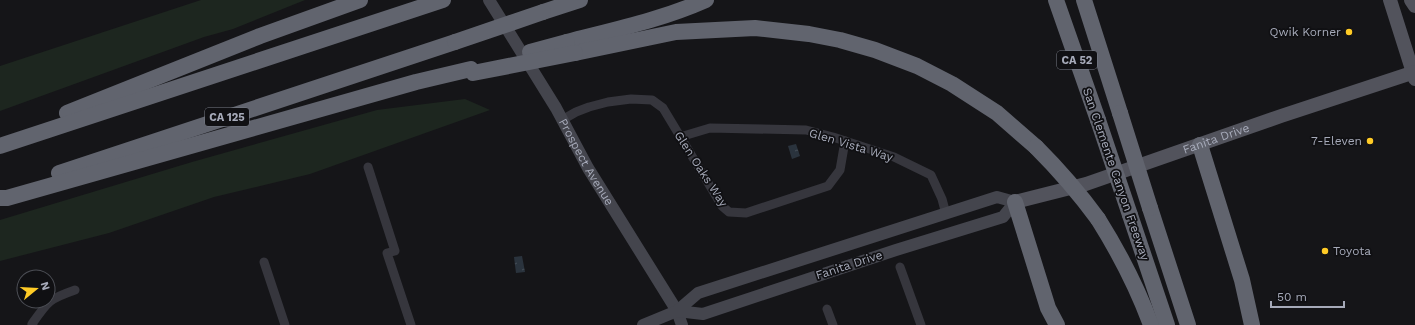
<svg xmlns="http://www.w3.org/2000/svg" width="1415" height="325" font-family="'Work Sans',sans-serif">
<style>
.grass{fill:#1d261f}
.water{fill:url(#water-ripples)}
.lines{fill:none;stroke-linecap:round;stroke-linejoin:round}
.street{stroke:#36363d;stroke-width:9}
.secondary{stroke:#44454d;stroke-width:12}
.primary{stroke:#52535c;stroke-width:14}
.highway{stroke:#61646e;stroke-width:16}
.highway-bridge{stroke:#61646e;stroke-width:16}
.poi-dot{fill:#ffcb26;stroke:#101013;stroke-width:1.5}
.labels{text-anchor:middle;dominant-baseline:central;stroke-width:3.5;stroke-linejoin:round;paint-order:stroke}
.shield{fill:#101013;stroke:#797c87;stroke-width:1}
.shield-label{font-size:11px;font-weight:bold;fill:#a6aab9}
.poi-label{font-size:12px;fill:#a6aab9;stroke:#101013;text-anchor:end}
.street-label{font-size:12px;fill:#a6aab9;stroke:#101013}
</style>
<defs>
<pattern id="water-ripples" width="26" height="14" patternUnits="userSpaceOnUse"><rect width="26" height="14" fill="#2a333d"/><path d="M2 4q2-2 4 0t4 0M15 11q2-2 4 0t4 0" fill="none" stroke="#464e57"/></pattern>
</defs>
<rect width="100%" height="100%" fill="#151518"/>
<g class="grass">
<polygon points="201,0 305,0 233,29 204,37 0,111 0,66"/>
<polygon points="465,99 490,110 310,174 214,197 109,233 0,261 0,220 192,162 377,110"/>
</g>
<g class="water">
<polygon points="796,144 800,156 792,159 788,146"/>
<polygon points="522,256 525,272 516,273 514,257"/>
</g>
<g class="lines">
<g class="street">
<polyline points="562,120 576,112 589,107 608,102 631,99 652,100 663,108 722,206 729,212 746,213 828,186 840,170 845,141"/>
<polyline points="680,137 710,128 806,130 833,137 894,157 931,175 942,199 946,214"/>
<polyline points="368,167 395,251 387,253 411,325"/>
<polyline points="264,262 285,325"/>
<polyline points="900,267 921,325"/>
<polyline points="827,309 833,325"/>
<path d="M33,325L32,324C48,301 49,299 75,290"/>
</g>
<g class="secondary">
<path id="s1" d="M489,0L556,108L588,168L677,311L682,325"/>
<polyline points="643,325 677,311 698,293 997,197 1015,202 1003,217 896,250 703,314 677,311"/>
</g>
<g class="primary">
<polyline points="1390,0 1415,79"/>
<polyline points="1411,0 1415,6"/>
<path id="s2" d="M1015,202L1086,184L1281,116L1415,72"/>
</g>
<g class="highway">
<polyline points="1056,0 1098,120"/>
<polyline points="1084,0 1120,113"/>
<polyline points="543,12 580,0"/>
<path d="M567,42C613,30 661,20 706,0"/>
<polyline points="575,53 676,32 755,28 809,34 840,40 875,50 917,66 952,84 997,113 1036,147"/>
<polyline points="67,113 260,36 360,0"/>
<polyline points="1200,145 1242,280 1252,325"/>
<polyline points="0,146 443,0"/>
<polyline points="59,173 455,42"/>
<polyline points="0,198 7,198 416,82 471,69"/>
<polyline points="1015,202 1048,308 1057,325"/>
<polyline points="1150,208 1188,325"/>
<polyline points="1130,215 1167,325"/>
<path d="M1098,219C1120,254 1137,287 1151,325"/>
</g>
<g class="highway-bridge">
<polyline points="455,42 543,12"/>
<polyline points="530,52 567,42"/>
<polyline points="473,73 575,53"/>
<polyline points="1120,113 1150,208"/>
<polyline points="1098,120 1130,215"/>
<path d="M1036,147C1059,170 1079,193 1098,219"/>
</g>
</g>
<g class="poi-dot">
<circle cx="1349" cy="32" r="4"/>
<circle cx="1370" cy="141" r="4"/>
<circle cx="1325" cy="251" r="4"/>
</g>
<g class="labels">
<g class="shield">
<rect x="1057" y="51" width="40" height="18" rx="3"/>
<rect x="205" y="108" width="44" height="18" rx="3"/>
</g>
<g class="shield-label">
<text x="1077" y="60">CA 52</text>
<text x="227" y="117">CA 125</text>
</g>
<g class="poi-label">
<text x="1341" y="32">Qwik Korner</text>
<text x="1362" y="141">7-Eleven</text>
<text x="1333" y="251" text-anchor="start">Toyota</text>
</g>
<g class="street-label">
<text stroke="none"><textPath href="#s2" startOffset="211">Fanita Drive</textPath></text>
<text transform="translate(851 145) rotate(17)">Glen Vista Way</text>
<text stroke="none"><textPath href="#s1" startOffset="189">Prospect Avenue</textPath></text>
<text transform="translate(701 169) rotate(57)">Glen Oaks Way</text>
<text transform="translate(1116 174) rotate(71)">San Clemente Canyon Freeway</text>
<text transform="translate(849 265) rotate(-18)">Fanita Drive</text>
</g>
</g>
<g transform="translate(36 289) rotate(72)"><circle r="19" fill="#101013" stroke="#4c4e55"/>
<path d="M0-3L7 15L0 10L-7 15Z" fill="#ffcb26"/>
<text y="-6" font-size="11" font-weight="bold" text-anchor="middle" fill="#a6aab9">N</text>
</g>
<path d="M1271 301v6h73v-6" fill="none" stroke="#a6aab9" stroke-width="2"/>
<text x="1277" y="301" font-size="12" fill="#a6aab9" stroke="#101013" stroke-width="3" paint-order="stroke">50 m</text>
</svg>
